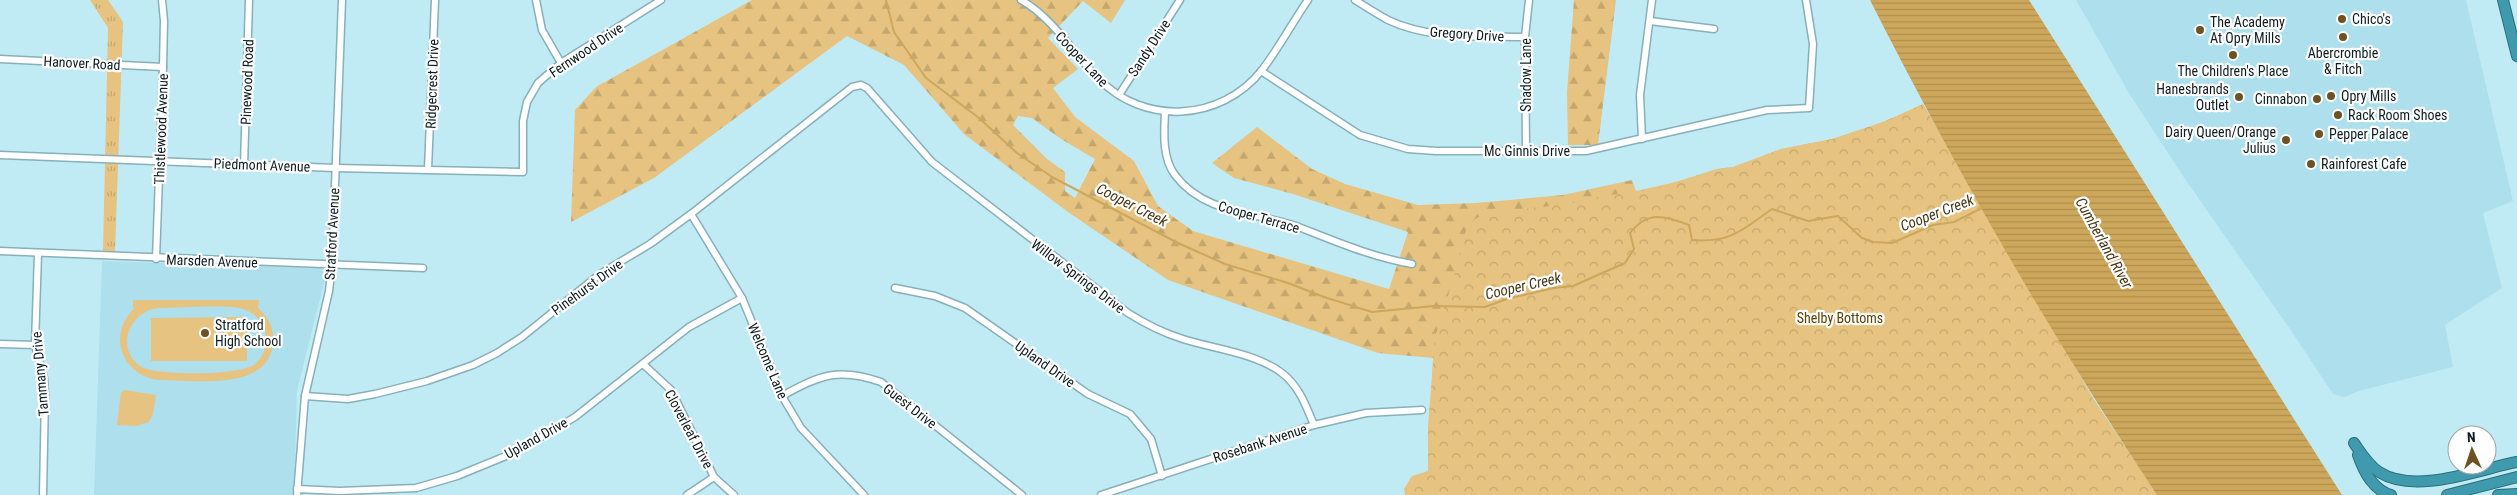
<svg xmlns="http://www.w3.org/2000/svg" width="2517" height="495" font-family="'Roboto Condensed',sans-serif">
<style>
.built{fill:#ade0ec}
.grass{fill:url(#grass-tufts)}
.forest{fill:url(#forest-firs);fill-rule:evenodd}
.park{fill:url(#park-crowns)}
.garden{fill:#e6c380;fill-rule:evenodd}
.water{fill:url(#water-rules)}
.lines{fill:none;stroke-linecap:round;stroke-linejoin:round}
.stream{stroke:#cda75b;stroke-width:2}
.minor-casing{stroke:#87b0b9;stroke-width:9}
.highway-casing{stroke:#2d6e7b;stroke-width:12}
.minor{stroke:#fff;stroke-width:6}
.highway{stroke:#3e9aac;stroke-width:10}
.poi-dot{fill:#6b5324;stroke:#fff;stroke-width:2}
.labels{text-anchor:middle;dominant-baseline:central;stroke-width:4.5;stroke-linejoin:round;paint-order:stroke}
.poi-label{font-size:14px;fill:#0d1d21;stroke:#fff;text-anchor:start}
.street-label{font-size:14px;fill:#0d1d21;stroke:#fff}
.park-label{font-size:14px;fill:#5d4304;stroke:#fff}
.water-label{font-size:15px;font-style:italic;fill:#4a3918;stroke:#fff}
</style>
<defs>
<pattern id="grass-tufts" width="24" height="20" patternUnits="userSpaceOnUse" patternTransform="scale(1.25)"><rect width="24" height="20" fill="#e6c380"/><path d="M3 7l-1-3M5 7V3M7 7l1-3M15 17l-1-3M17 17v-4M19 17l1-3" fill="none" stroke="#c4a76e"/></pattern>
<pattern id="forest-firs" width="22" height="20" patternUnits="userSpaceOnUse" patternTransform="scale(1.25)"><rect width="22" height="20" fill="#e6c380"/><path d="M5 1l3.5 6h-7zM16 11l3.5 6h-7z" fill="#c4a76e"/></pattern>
<pattern id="park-crowns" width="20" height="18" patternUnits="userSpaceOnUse" patternTransform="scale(1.25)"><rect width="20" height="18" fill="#e6c380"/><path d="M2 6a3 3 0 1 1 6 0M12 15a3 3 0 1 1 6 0" fill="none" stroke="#c4a76e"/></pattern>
<pattern id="water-rules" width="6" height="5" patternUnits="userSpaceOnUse" patternTransform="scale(1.25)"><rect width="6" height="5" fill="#cda75b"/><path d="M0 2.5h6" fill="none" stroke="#af8f4f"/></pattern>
</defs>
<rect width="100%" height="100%" fill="#c0ebf5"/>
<g class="built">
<polygon points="2076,0 2466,0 2513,201 2483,213 2502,288 2445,325 2453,367 2359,391 2344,397 2333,394 2290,329 2187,182 2130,95"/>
<polygon points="102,261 321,268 326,275 297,391 294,495 94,495"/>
</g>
<polygon class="grass" points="90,0 108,0 123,22 115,252 103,251 108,28"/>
<g class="forest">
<path d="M752,0H1125L1111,23L1083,1L1048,38L1078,69L1053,88L1075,117L1134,161L1158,206L1193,231L1389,289L1408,232L1293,194L1234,178L1212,163L1257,127L1312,169L1345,184L1418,205L1476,203L1563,195L1632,180L1636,191L1685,180L1717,169L1733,167L1781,149L1833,139L1881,123L1923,104L2094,400L2157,495L1432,380L1433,358L1378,353L1168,280L1068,212L964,134L904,65L847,36L654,178L571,222L575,110L596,87ZM1018,116L1032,118L1061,139L1095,159L1075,198L1065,191V172L1047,159L1013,125Z"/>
<polygon points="1574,0 1616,0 1598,145 1568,145 1567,92"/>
</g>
<polygon class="park" points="1923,104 2094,400 2157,495 1405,495 1404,489 1412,476 1428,471 1428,426 1435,337 1457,267 1463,237 1470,223 1484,213 1568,204 1603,196 1653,189 1717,169 1733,167 1781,149 1832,139 1865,128 1897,117"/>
<g class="garden">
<path d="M133,300H259L258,308C269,317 275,330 273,345C266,392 194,380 159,380C122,376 106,334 135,308H133ZM159,308C179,308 226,304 243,309C256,313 265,324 266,337C267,347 263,357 255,364C241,376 154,376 140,366C114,347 131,310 159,308Z"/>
<polygon points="247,317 247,361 151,361 151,318"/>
<polygon points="125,390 156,395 153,414 149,422 137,426 117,425 121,392"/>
</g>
<path class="water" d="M1870,0H2029L2342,495H2157C2051,336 1956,170 1870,0Z"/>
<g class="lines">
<path class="stream" d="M886,0L894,32L926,78L979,118L1017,153L1052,177L1178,243L1225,264L1288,283L1324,297L1372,312L1433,306L1485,307L1507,299L1554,288L1573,286L1625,263L1634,249L1630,233C1648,210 1665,216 1689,225L1692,240C1731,243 1742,230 1772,209L1808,221L1838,216L1862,238L1873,242L1892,243L1933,225L1954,222L1984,207"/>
<defs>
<g id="minor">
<polyline points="536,0 542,30 561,63"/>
<path d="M1021,0C1053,18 1073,53 1098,78C1143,126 1221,122 1262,70C1279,48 1292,23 1308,0"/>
<path d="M1355,0C1366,7 1377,14 1388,20C1430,40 1481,36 1525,37"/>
<polyline points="1650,21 1714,29"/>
<polyline points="0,59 163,67"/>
<polyline points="1261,71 1360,135 1408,149 1436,151 1586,151 1767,110 1809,108 1813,44 1806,0"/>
<polyline points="1119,95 1180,0"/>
<path d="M1165,112C1164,132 1162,158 1175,175C1204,214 1255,212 1296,226C1335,241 1371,257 1412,264"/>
<polyline points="1642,139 1640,95 1652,0"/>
<polyline points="1526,151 1525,37 1529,0"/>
<polyline points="0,155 335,168 523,172 523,121 527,102 538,83 561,63 661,0"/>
<polyline points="244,165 249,0"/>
<polyline points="428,169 435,0"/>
<polyline points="691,214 742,298 782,396 801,428 864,495"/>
<polyline points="0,251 423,268"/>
<polyline points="38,253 35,345 44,378 45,395 43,495"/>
<polyline points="156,259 163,67 164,21 162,0"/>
<polyline points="895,288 935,296 965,308 1088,394 1130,414 1151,439 1162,476"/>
<polyline points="0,344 35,345"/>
<polyline points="643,364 671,390 714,477 734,495"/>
<path d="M305,396L348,399L375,394L427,381L473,365L497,353L522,337L600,274L650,244L691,214L852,87L861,85L867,88L932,162L1128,313C1144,323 1161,332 1180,338C1212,349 1254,352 1282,373C1299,386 1306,406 1314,425"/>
<path d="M782,396C820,375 839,367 881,382L1022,495"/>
<polyline points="297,489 340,491 416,488 457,476 518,451 575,417 689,327 742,298"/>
<polyline points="297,495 305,396 329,291 332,265 342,0"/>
<polyline points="687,495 714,477"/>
<polyline points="1101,495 1314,425 1366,413 1422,410"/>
</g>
<g id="highway">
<polyline points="2503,0 2517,56"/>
<path d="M2354,443C2361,453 2368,465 2379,472C2415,495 2477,470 2517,462"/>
<path d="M2358,455C2364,472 2373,490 2391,495"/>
<polyline points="2447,495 2517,477"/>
<polyline points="2498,495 2517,494"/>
</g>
</defs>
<use href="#minor" class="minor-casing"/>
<use href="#highway" class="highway-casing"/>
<use href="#minor" class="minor"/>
<use href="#highway" class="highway"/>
</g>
<g class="poi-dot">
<circle cx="2342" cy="19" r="5"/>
<circle cx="2200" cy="30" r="5"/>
<circle cx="2343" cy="37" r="5"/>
<circle cx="2233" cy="55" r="5"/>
<circle cx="2331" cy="96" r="5"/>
<circle cx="2239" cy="97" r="5"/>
<circle cx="2317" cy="99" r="5"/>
<circle cx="2338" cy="115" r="5"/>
<circle cx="2319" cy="134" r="5"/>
<circle cx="2286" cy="140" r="5"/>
<circle cx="2311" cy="164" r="5"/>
<circle cx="205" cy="333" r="5"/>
</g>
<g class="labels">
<g class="poi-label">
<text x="2352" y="19">Chico's</text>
<text x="2210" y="22">The Academy<tspan x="2210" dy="16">At Opry Mills</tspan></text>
<text x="2343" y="53" text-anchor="middle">Abercrombie<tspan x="2343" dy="16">&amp; Fitch</tspan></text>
<text x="2233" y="71" text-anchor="middle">The Children's Place</text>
<text x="2229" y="89" text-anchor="end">Hanesbrands<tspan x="2229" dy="16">Outlet</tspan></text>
<text x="2341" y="96">Opry Mills</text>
<text x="2307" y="99" text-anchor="end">Cinnabon</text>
<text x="2348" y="115">Rack Room Shoes</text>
<text x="2276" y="132" text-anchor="end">Dairy Queen/Orange<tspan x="2276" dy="16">Julius</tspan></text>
<text x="2329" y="134">Pepper Palace</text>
<text x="2321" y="164">Rainforest Cafe</text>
<text x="215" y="325">Stratford<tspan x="215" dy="16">High School</tspan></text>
</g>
<g class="street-label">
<text transform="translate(1467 34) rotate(4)">Gregory Drive</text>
<text transform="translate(1149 48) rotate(-57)">Sandy Drive</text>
<text transform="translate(586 50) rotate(-34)">Fernwood Drive</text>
<text transform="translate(1082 59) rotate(47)">Cooper Lane</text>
<text transform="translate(82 63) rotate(3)">Hanover Road</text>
<text transform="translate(1526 75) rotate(-90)">Shadow Lane</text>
<text transform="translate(247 82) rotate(-88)">Pinewood Road</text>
<text transform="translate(432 84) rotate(-88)">Ridgecrest Drive</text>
<text transform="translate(161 129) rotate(-88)">Thistlewood Avenue</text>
<text x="1527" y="151">Mc Ginnis Drive</text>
<text transform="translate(262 165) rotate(2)">Piedmont Avenue</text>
<text transform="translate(1259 217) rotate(16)">Cooper Terrace</text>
<text transform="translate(332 234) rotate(-87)">Stratford Avenue</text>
<text transform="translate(212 261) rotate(2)">Marsden Avenue</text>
<text transform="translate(1078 276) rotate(37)">Willow Springs Drive</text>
<text transform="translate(587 287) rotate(-36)">Pinehurst Drive</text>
<text transform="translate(768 361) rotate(67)">Welcome Lane</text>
<text transform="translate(1045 364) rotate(35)">Upland Drive</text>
<text transform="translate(40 374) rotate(-95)">Tammany Drive</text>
<text transform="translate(910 406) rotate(38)">Guest Drive</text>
<text transform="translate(689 429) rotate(62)">Cloverleaf Drive</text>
<text transform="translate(536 438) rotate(-29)">Upland Drive</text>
<text transform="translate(1260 443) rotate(-18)">Rosebank Avenue</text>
</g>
<g class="park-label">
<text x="1840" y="318">Shelby Bottoms</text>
</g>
<g class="water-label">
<text transform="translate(1132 205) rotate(27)">Cooper Creek</text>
<text transform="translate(1937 213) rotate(-21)">Cooper Creek</text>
<text transform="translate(2104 243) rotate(61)">Cumberland River</text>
<text transform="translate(1523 286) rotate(-13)">Cooper Creek</text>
</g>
</g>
<g transform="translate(2472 450) rotate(357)"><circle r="24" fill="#ffffff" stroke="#9ea5a6"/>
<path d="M0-4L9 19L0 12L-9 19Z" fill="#6b5324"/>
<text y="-8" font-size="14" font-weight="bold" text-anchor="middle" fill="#0d1d21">N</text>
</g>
</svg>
